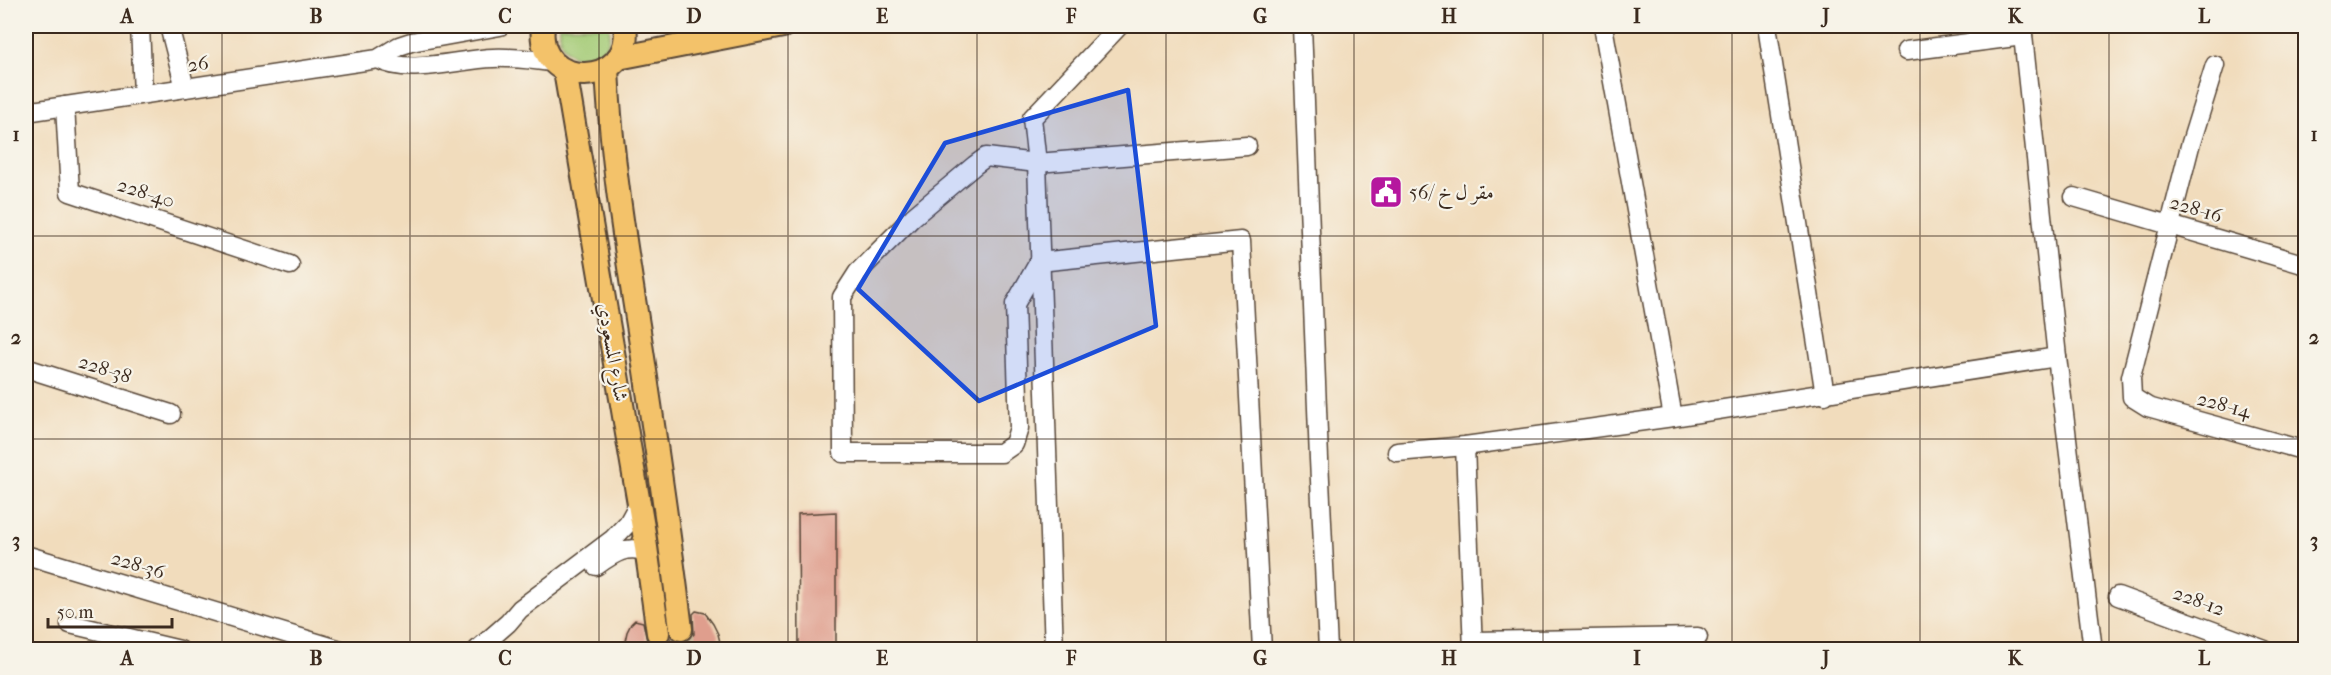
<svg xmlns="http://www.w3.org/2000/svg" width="2331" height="675" font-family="'IM FELL French Canon',Amiri,serif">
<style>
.green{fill:#a3ca74;stroke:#6f7a49;stroke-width:1.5}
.building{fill:#df9e8d}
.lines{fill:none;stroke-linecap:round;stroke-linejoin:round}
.major-tunnel{stroke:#cdb89c;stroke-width:22;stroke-dasharray:22 11;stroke-linecap:butt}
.minor-casing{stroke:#564536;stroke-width:21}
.major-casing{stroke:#564536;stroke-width:26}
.minor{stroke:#fff;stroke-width:18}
.major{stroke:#f3c26a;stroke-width:22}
.marked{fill:#1d4ed8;fill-opacity:0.2;stroke:#1d4ed8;stroke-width:4.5;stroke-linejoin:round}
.grid{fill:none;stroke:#3b2a1e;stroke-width:1.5;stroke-opacity:0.55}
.labels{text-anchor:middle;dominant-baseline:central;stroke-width:4.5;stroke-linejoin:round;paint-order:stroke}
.street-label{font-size:20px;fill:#3b2a1e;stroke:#f7f3e8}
.poi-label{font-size:20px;fill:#3b2a1e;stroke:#f7f3e8;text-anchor:start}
.neatline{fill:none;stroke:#3b2a1e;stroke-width:2}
.grid-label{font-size:20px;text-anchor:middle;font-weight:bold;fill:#3b2a1e}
</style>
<rect width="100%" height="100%" fill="#f7f3e8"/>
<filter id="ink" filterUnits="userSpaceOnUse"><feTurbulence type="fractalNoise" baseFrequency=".0167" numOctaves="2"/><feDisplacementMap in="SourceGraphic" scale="12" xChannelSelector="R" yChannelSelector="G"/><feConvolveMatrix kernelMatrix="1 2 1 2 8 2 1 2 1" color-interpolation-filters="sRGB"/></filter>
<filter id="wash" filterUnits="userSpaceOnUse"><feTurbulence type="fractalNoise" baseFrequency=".008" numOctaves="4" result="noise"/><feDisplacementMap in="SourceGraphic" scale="24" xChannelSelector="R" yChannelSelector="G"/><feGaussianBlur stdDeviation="1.35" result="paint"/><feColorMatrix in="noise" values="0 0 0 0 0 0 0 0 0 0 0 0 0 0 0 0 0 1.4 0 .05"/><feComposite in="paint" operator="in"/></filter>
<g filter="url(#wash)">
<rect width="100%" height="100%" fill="#f1dcbc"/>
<path class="green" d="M560,26H609C617,67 553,69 560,26Z"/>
<g id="blocks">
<g class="building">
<polygon points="836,512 836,650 799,650 798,514"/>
<polygon points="696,611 705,613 713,624 718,634 722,650 623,650 627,632 631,624 635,620 643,622 647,641 654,646 666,644 671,638 676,642 689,640 694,634 693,614"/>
</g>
</g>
</g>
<g filter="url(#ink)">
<use href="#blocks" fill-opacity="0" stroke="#564536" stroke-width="1.5"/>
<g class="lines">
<g class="major-tunnel">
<polyline points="681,629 684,650"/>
<polyline points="658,633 660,650"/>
</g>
<defs>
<g id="minor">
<polyline points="140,26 143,94"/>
<polyline points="169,26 185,88"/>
<polyline points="1302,26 1319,459 1328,650"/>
<polyline points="1603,26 1673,417"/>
<polyline points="1767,26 1825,395"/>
<polyline points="2022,26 2057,357 2093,650"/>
<polyline points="2304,26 2306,26"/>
<polyline points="1906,51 2023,36"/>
<path d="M378,59C408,76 459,59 493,58C513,57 533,60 553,62"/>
<polyline points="2215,65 2190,146 2131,377 2132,397 2148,407 2306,451"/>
<polyline points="65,106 70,192 290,265"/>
<polyline points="26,112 378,59 399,46 411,42 500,26"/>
<polyline points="1247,146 1037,163 986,157 975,165 913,217 858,272 842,297 843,453 1001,453 1014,444 1019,428 1015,304 1039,262 1241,241 1262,650"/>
<polyline points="2074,197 2306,265"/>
<polyline points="26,368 171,414"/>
<polyline points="1465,446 1473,650"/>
<polyline points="1397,452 1465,446 1673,417 2057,357"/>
<polyline points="26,555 341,650"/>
<path d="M596,566C613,554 626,544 647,552"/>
<polyline points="2118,596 2265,650"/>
<polyline points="70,624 180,650"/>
<polyline points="1473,641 1698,637"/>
<polyline points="477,650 508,623 520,609 613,539 628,523 639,503"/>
<polyline points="1054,650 1037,163 1032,118 1119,26"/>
</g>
<g id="major">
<path d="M543,26C535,92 635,88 625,26"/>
<polyline points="618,58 783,26"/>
<path d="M607,68C611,157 625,243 639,331C654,430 669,530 681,629"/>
<polyline points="565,71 644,533 658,633"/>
</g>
</defs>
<use href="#minor" class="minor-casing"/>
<use href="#major" class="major-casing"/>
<use href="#minor" class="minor"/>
<use href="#major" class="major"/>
</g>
</g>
<path class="marked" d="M1128,90L1156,326L979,401L858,289L945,143Z"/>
<path class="grid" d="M222,26V650M410,26V650M599,26V650M788,26V650M977,26V650M1166,26V650M1354,26V650M1543,26V650M1732,26V650M1920,26V650M2109,26V650M26,236H2306M26,439H2306"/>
<defs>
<symbol id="civic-square" viewBox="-11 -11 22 22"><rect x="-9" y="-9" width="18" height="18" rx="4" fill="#b5179e" stroke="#f7f3e8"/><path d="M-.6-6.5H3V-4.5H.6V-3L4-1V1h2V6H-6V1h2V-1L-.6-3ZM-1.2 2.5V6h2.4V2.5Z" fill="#fff"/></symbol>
</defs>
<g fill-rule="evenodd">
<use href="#civic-square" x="1367" y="173" width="38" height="38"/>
</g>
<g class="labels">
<g class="street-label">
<text transform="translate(198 64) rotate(-9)">26</text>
<text transform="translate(146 193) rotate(18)">228-40</text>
<text transform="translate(2196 209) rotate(16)">228-16</text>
<text transform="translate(613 352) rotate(80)">شارع المسعودي</text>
<text transform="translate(105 369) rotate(18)">228-38</text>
<text transform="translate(2224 405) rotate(15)">228-14</text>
<text transform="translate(138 565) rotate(17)">228-36</text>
<text transform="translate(2199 601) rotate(20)">228-12</text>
</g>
<g class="poi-label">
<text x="1409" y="192">مقر ل خ /56</text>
</g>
</g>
<rect width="2331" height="675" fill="none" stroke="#f7f3e8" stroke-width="66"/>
<path d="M48 618v9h124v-9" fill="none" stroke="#3b2a1e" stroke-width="3"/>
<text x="57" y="618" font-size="18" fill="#3b2a1e" stroke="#f7f3e8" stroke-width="4.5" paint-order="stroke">50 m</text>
<rect x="33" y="33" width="2265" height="609" class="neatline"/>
<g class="grid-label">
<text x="127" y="23">A</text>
<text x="316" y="23">B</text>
<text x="505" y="23">C</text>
<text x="694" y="23">D</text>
<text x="882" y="23">E</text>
<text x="1071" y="23">F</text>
<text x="1260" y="23">G</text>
<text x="1449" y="23">H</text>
<text x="1637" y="23">I</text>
<text x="1826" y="23">J</text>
<text x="2015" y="23">K</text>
<text x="2204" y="23">L</text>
<text x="16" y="141">1</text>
<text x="2314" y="141">1</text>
<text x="16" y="344">2</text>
<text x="2314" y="344">2</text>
<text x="16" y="547">3</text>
<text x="2314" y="547">3</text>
<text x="127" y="665">A</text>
<text x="316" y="665">B</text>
<text x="505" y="665">C</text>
<text x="694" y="665">D</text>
<text x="882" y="665">E</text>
<text x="1071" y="665">F</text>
<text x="1260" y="665">G</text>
<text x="1449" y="665">H</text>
<text x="1637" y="665">I</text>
<text x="1826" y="665">J</text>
<text x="2015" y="665">K</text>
<text x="2204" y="665">L</text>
</g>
</svg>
